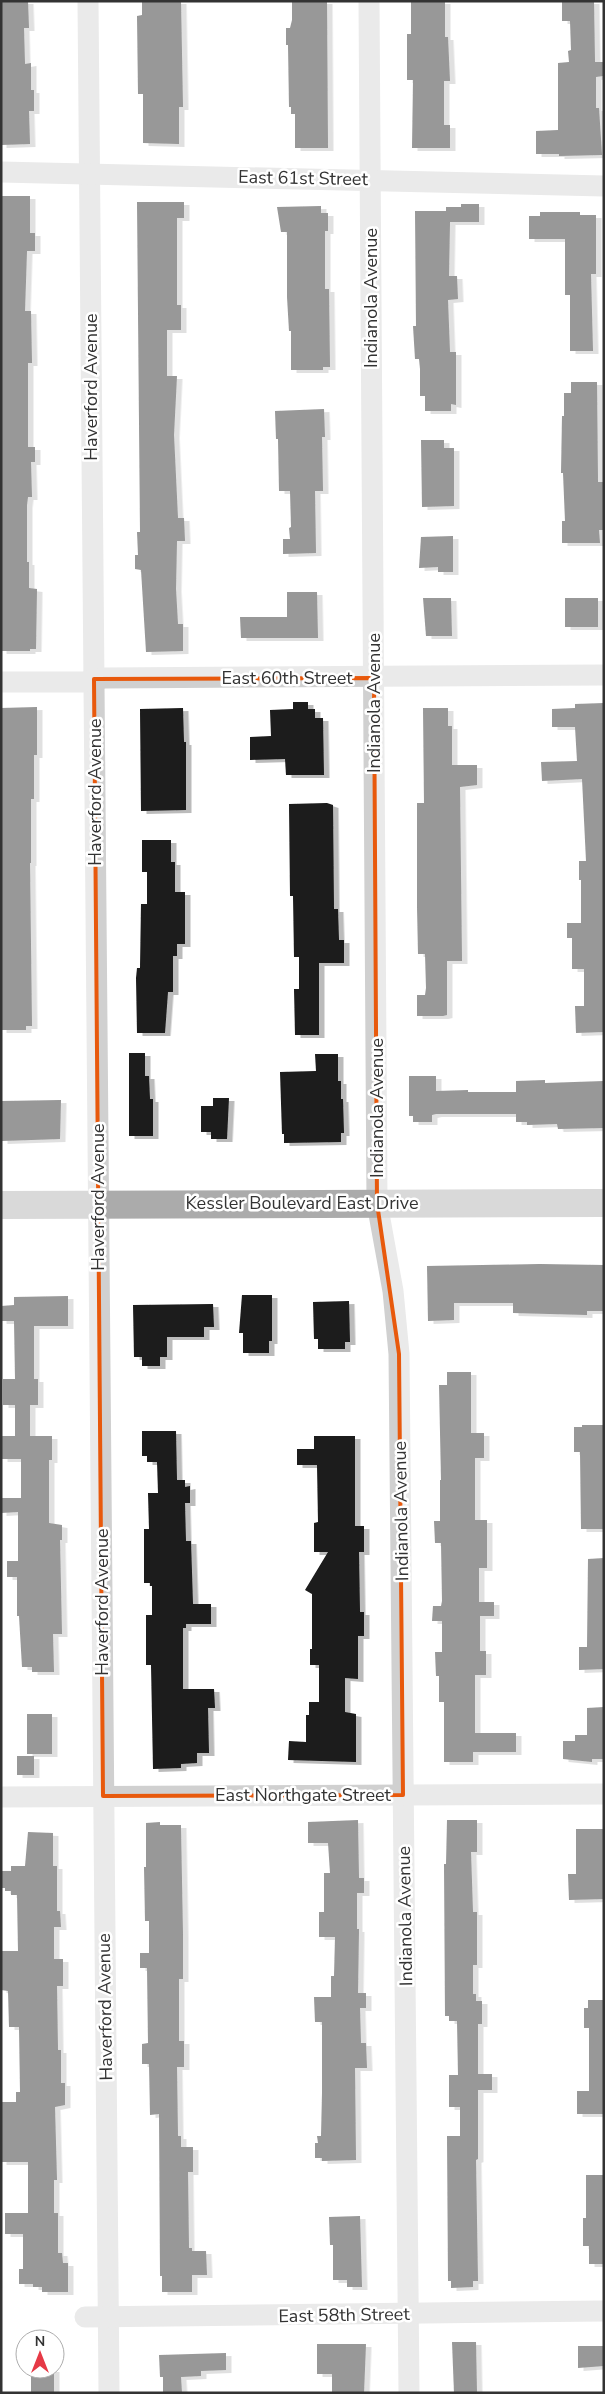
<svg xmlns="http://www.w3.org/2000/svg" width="605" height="2394" font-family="'Nunito Sans',sans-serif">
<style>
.building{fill:#1a1a1a;filter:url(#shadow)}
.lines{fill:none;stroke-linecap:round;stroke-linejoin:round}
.street{stroke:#d0d0d0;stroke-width:21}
.primary{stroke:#ababab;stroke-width:28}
.marked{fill:none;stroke:#e8590c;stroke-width:4;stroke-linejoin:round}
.labels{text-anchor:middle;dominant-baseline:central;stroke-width:5;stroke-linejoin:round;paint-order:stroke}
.street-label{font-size:18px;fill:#333;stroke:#fff}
</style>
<defs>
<filter id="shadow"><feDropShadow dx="5.5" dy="3" stdDeviation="0" flood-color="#0004"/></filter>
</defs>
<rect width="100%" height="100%" fill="#fff"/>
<g class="building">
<polygon points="1,1 28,1 29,28 24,28 25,64 31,63 31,90 34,90 34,111 29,111 30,144 1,145"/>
<polygon points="142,1 181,1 183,107 179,107 179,144 143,143 143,94 138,94 137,16 142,15"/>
<polygon points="292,1 327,1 328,148 295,148 295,114 291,114 291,107 289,107 288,45 286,45 286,28 290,28 292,20"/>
<polygon points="411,1 445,1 445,37 448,37 450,81 444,81 444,125 450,125 450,148 412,148 413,80 407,80 407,34 411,34"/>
<polygon points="562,1 594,1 595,62 603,62 603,76 596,77 596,108 599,108 602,155 559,156 559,154 536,154 536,131 558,130 558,63 569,62 568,51 571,50 570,21 562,21"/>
<polygon points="1,196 30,196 30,233 35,233 35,251 27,251 25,311 31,311 32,363 28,363 28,447 35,447 35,462 31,462 32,497 28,497 27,505 27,562 29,562 29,588 37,589 36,649 30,649 30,651 1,651"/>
<polygon points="137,202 184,202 184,218 177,218 177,305 181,305 181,330 167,330 167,376 177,376 174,435 178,518 184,518 185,541 177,541 176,589 178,624 183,624 183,651 146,652 141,570 135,569 135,555 138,555 137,532 140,532"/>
<polygon points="461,204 479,204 479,222 450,222 449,276 457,276 458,299 448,300 450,352 456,352 456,405 451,404 451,411 425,411 425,396 420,396 420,369 419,359 415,359 413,326 416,326 415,211 446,211 446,207 461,207"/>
<polygon points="321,206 321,213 328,213 328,231 325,231 325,289 329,289 330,367 323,367 323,370 291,370 291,331 289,331 287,297 287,232 281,232 277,207"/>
<polygon points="540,212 580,212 580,215 596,215 596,274 591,274 593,351 570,351 570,295 565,295 565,239 529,239 529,216 540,216"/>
<polygon points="571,382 597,382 598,482 604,482 604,530 599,530 600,543 562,543 562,521 565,521 563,473 561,473 562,416 564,416 564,393 571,393"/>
<polygon points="324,409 325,437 322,437 323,491 315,491 316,553 283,554 283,539 290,539 289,528 291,527 290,491 279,491 278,439 276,439 275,411"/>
<polygon points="421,440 444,440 444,448 454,448 454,506 422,507"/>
<polygon points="453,536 453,572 438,572 438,567 419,568 421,537"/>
<polygon points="287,592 317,592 318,638 241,638 240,617 287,617"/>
<polygon points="423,598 451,598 452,636 426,636"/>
<rect x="565" y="598" width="33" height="29"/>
<polygon points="293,702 308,702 308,709 315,709 315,718 323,718 324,775 286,775 285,759 250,760 250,737 271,736 270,710 293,709"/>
<polygon points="604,703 604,1032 576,1033 575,1006 584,1006 584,969 572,969 572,938 567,938 567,923 581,923 581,880 579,880 579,861 586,861 582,779 542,781 541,762 577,761 575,727 552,727 552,709 575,708 575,704"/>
<polygon points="37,707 37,755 34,755 34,799 31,799 31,863 30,863 32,1026 26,1026 26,1030 1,1030 1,708"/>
<polygon points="183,708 184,742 186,742 186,810 141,811 140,709"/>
<polygon points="423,708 448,708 448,726 452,726 452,765 477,765 477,785 460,787 462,961 447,961 447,1015 443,1016 417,1016 417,995 425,995 426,988 425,954 418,954 417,907 417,803 424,803"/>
<polygon points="327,803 333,805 334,909 338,909 339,940 344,940 344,963 319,963 319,1035 295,1035 294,989 299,989 299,957 294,957 293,896 290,896 289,804"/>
<polygon points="142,840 171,840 171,862 175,862 175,892 185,892 185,944 177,944 177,956 173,956 173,992 168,992 165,1033 137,1033 136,978 137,968 140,968 141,904 147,904 147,872 142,872"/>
<polygon points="129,1053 145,1053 145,1076 149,1076 150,1099 153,1099 153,1136 129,1136"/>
<polygon points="315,1054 338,1054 338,1081 341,1081 341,1099 343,1099 344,1133 341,1133 341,1142 284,1143 284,1134 282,1134 280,1072 316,1071"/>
<polygon points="409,1076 436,1076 436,1091 468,1090 468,1092 516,1092 516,1081 545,1080 545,1083 604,1081 604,1128 558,1129 557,1124 527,1125 527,1122 516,1122 516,1114 436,1114 432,1115 432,1122 413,1122 413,1116 409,1116"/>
<polygon points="213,1098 229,1098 227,1139 211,1139 211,1132 201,1132 201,1106 213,1106"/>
<polygon points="61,1100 60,1139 2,1141 2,1101"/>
<polygon points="540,1264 604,1265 604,1311 587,1311 587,1315 513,1313 513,1303 454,1303 454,1320 428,1321 427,1266"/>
<polygon points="242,1295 272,1295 272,1341 269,1341 269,1353 243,1353 243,1333 239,1333"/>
<polygon points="68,1296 68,1326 34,1326 34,1379 38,1379 38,1405 30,1405 30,1436 52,1436 52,1460 49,1460 49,1523 62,1525 62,1540 60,1540 62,1634 53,1634 54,1672 32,1672 32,1667 22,1667 19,1616 17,1616 17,1577 7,1577 7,1561 18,1561 18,1512 1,1513 1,1498 21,1498 21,1459 2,1459 2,1436 15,1436 15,1405 3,1405 3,1379 15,1379 14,1321 1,1321 1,1306 14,1305 14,1297"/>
<polygon points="349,1301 350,1342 345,1342 345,1349 318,1349 318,1339 314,1339 313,1302"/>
<polygon points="213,1304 214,1327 204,1327 204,1337 167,1337 167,1357 160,1357 160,1366 142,1366 142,1357 134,1357 133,1305"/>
<polygon points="447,1372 471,1372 471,1433 484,1433 484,1458 475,1458 475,1520 487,1520 487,1568 479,1568 479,1602 494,1602 494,1616 480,1616 480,1651 486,1651 486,1675 475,1675 475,1733 516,1733 516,1752 473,1752 473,1762 444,1762 444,1702 439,1702 439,1676 436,1676 435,1652 442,1652 442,1621 432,1621 433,1606 441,1606 442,1601 441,1543 435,1543 434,1521 440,1521 440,1480 441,1480 439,1385 447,1385"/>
<polygon points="582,1425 604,1425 604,1529 581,1529 580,1452 574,1452 574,1427 582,1427"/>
<polygon points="142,1431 176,1431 177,1480 185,1480 185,1487 190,1486 190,1503 185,1503 186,1541 191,1541 193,1604 211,1604 211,1624 186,1624 186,1628 183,1628 183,1689 214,1689 215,1708 208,1708 209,1753 197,1753 197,1763 181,1764 181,1768 153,1769 151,1665 146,1665 146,1615 152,1615 152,1586 150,1586 150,1583 144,1583 144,1529 149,1529 148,1493 158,1493 157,1462 147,1462 147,1456 142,1456"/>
<polygon points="314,1436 355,1436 355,1526 364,1526 364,1552 359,1552 360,1612 364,1612 364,1636 358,1636 358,1679 345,1678 345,1712 356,1714 356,1762 288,1760 289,1741 306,1742 306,1715 309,1715 309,1702 319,1702 319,1665 310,1665 310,1649 312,1649 312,1594 305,1590 328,1552 314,1552 314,1523 318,1522 317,1465 297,1465 297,1449 314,1449"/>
<polygon points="604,1558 604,1669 579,1670 579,1647 587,1647 588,1559"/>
<polygon points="604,1707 604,1759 592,1759 592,1762 563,1759 563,1741 575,1741 575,1735 587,1735 587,1708"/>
<rect x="27" y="1714" width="25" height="40"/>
<rect x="17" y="1756" width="17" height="19"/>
<polygon points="358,1820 359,1878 364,1878 364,1893 357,1893 357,1929 359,1929 358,1993 366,1993 366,2008 360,2008 361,2043 366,2043 367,2068 355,2068 356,2160 322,2161 322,2158 315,2158 315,2143 318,2143 317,2136 321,2136 322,2093 322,2022 315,2022 314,1997 331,1997 331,1976 334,1976 335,1937 319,1937 319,1912 324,1912 324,1873 330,1873 328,1843 308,1843 308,1822"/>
<polygon points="447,1820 477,1820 477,1852 471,1852 473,1912 477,1912 477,1965 473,1965 473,1994 476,1994 476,2001 482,2001 482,2024 478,2024 478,2074 492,2074 492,2090 478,2090 478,2159 476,2160 478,2281 473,2281 473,2287 451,2288 451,2281 448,2281 447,2136 460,2136 460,2107 449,2107 449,2075 458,2075 457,2021 449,2021 449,2016 445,2016 444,1864 446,1864"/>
<polygon points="160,1822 160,1825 181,1825 181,1828 183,1935 183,1979 179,1979 179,2041 184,2041 184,2067 177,2067 178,2136 181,2136 181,2147 193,2147 193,2172 188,2172 189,2248 192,2248 192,2251 206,2251 207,2275 192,2275 192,2292 162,2292 162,2276 160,2276 159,2114 150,2115 149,2064 142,2064 142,2044 148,2043 147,1968 140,1968 140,1953 149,1953 149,1921 145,1921 144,1867 146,1867 146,1823"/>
<polygon points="576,1829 604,1829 604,1899 569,1900 568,1874 576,1874"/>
<polygon points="28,1832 53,1833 53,1866 57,1866 57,1911 60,1911 61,1927 54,1927 54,1959 63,1959 63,1986 57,1986 58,2050 61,2050 61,2083 65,2083 65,2105 55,2107 57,2180 54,2180 54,2213 58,2213 58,2253 62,2253 63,2263 68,2263 68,2292 42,2292 42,2287 33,2287 33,2284 19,2284 19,2269 23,2269 23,2234 5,2234 5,2213 28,2213 28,2162 1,2162 1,2102 16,2102 16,2092 20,2092 19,2027 9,2027 8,1991 1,1990 1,1951 18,1951 17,1895 11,1895 11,1891 5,1891 5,1888 1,1888 1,1871 11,1871 11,1866 25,1866"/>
<polygon points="588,2000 604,2000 604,2114 577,2114 577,2091 589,2091 589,2028 584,2028 584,2008 588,2008"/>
<polygon points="586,2175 604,2175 604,2264 589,2264 589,2246 583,2246 583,2218 586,2218"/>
<polygon points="360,2216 362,2287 347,2287 347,2280 333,2280 333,2245 330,2245 329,2217"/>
<polygon points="452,2342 476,2342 477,2393 454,2393"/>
<polygon points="317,2344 366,2344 364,2393 332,2393 332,2374 317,2374"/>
<polygon points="578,2346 604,2346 604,2366 578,2368"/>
<polygon points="226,2353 226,2370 201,2371 201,2376 181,2377 182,2393 163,2393 163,2377 160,2377 159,2355"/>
<rect x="31" y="2369" width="23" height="24"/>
</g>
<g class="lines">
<g class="street">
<polyline points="88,1 109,2393"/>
<polyline points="369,1 377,1203 393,1291 399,1354 409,2393"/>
<polyline points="1,172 604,186"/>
<polyline points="1,682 83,682 105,678 604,675"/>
<polyline points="1,1797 604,1794"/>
<polyline points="85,2317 604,2311"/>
</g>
<polyline class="primary" points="1,1205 604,1203"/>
</g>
<path d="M0 0H605V2394H0ZM374,678L377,1203L399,1354L403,1795L103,1796L94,679Z" fill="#fff" fill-opacity=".55" fill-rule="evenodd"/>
<path class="marked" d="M374,678L377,1203L399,1354L403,1795L103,1796L94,679Z"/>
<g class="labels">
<g class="street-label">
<text transform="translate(303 178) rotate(1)">East 61st Street</text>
<text transform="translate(371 298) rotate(-90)">Indianola Avenue</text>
<text transform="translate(91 387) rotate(-90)">Haverford Avenue</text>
<text x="287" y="678">East 60th Street</text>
<text transform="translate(374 703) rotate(-90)">Indianola Avenue</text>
<text transform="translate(95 792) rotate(-90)">Haverford Avenue</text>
<text transform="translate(377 1108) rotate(-90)">Indianola Avenue</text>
<text transform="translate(98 1197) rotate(-90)">Haverford Avenue</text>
<text x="302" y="1203">Kessler Boulevard East Drive</text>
<text transform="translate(401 1511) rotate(-91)">Indianola Avenue</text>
<text transform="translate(102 1602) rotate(-90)">Haverford Avenue</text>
<text x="303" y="1795">East Northgate Street</text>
<text transform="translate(405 1916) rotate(-91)">Indianola Avenue</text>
<text transform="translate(105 2007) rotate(-91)">Haverford Avenue</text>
<text transform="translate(344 2315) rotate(-1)">East 58th Street</text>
</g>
</g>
<rect width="605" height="2394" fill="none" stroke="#333333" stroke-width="5"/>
<g transform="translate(40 2354)"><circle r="24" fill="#ffffff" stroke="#adadad"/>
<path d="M0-4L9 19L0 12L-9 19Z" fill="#e63946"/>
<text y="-8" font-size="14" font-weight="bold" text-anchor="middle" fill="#333333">N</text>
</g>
</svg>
